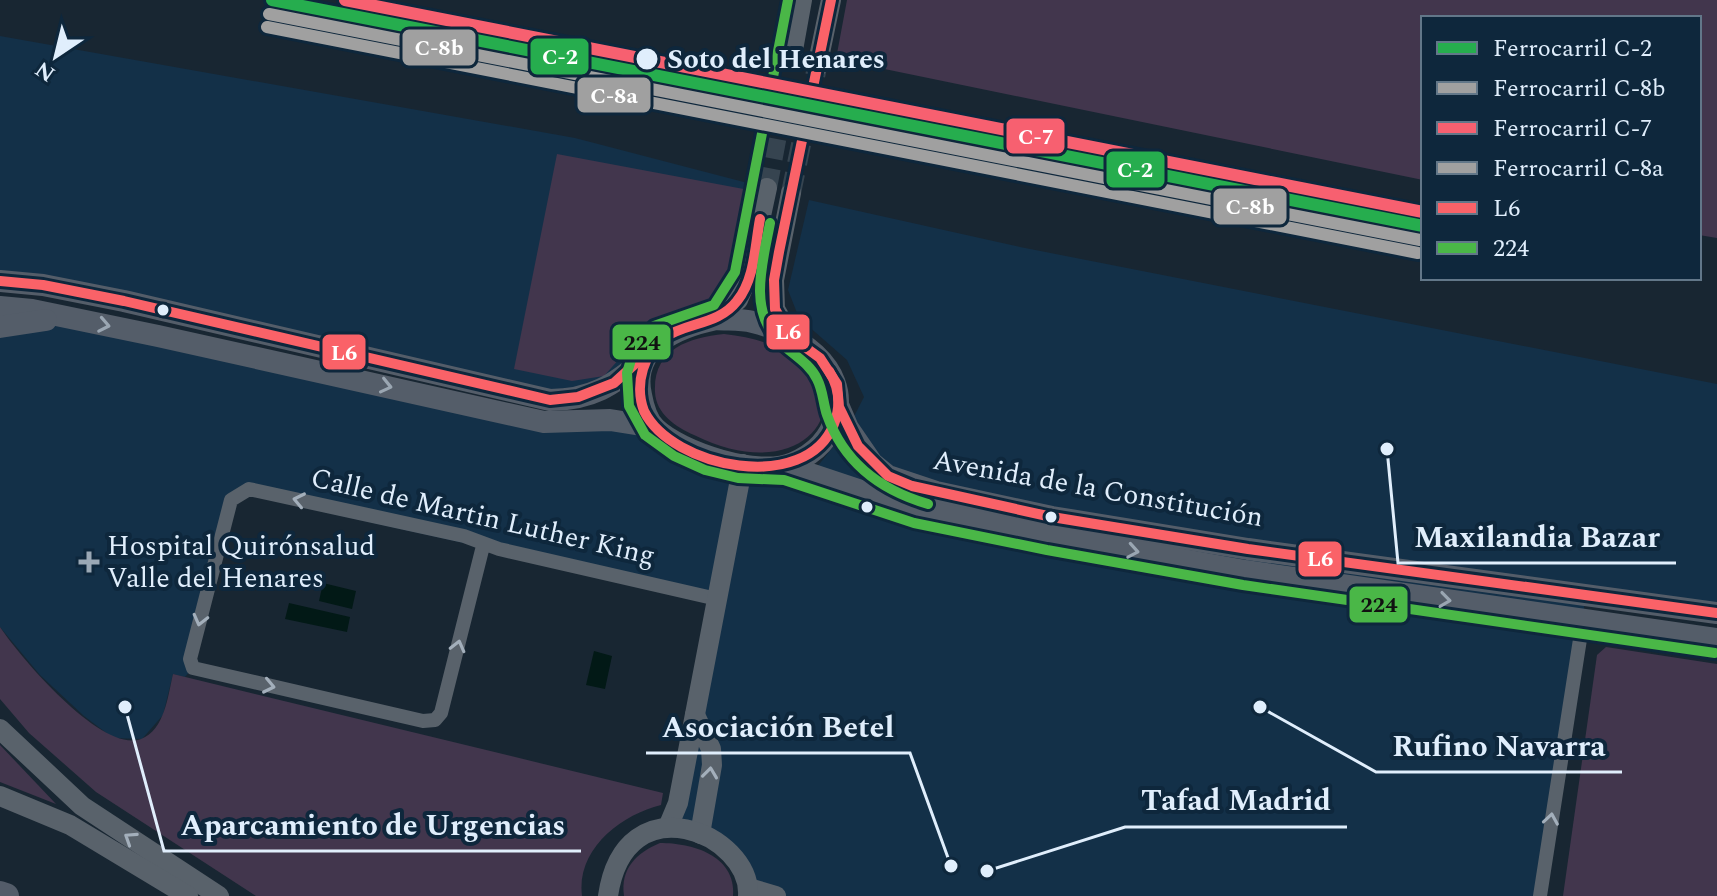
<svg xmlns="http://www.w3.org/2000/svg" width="1717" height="896" font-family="Spectral,serif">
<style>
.built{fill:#133048}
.green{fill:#42364d}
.water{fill:#021916}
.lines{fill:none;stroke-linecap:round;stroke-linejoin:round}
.secondary-tunnel{stroke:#364450;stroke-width:20;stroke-dasharray:20 10;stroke-linecap:butt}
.street{stroke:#59626b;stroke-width:14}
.secondary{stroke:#59626b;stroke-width:20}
.primary{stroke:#545d69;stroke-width:22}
.highway{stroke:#535c69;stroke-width:26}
.bus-1-casing{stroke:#0e273c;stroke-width:16}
.bus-2-casing{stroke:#0e273c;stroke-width:16}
.bus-1{stroke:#fa6268;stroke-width:10}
.bus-2{stroke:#4ab747;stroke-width:10}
.rail-1-casing{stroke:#0e273c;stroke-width:18}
.rail-2-casing{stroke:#0e273c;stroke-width:18}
.rail-3-casing{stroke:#0e273c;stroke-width:18}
.rail-4-casing{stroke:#0e273c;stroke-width:18}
.rail-1{stroke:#26ad4e;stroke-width:12}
.rail-2{stroke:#a0a0a0;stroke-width:12}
.rail-3{stroke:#f76070;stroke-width:12}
.rail-4{stroke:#a0a0a0;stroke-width:12}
.oneway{stroke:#9aa6b2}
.oneway2{stroke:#a3afbb}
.stop-dot{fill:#e0eefc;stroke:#0e273c;stroke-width:3}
.poi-dot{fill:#9aa8b5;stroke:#0e273c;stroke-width:3}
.labels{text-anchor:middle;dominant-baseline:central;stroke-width:8;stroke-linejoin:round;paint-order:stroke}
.stop-label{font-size:28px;font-weight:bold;fill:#e0eefc;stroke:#0e273c;text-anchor:start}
.street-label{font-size:28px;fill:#e0eefc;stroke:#0e273c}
.poi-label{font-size:28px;fill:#e0eefc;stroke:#0e273c;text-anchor:start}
.leader{fill:none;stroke:#e0eefc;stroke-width:3}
.callout-dot{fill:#e0eefc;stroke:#0e273c;stroke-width:3}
.callout-label{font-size:30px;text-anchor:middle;font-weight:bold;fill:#e0eefc;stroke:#0e273c;stroke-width:8;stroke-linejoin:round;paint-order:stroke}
.line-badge{stroke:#0e273c;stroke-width:3}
.badge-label{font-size:22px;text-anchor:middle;font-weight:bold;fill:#fff}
.pale-badge-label{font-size:22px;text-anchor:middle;font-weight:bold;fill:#111}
</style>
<rect width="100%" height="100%" fill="#182632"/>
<g class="built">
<polygon points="0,36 575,138 767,188 738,300 576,400 0,281"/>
<polygon points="809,200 1020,247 1717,384 1717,613 1586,595 1540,896 776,896 749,888 733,856 668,827 717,599 238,493 193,668 185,677 173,674 163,715 142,739 113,738 84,716 40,675 0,627 0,327 36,321 544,422 610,420 686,447 817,467 848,428 864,397 847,360 799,318 788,290"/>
</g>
<g class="green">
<polygon points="847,0 1717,0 1717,238 1699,235 1699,18 1423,18 1423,180 836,59"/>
<polygon points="557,154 749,190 732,280 720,296 653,321 604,376 572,381 514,369"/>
<path d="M724,334C888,352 831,503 694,435C676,427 656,414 655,392C653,349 688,338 724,334Z"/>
<path d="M0,627C20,657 102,754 141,739C165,730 168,695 173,674L663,793L661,805C621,815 576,849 582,896H256L96,792L29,733L0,699Z"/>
<polygon points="1606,647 1717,664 1717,896 1563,896 1597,655"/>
<polygon points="0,745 56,804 0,782"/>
<path d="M660,843C692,843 736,855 733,896H624C620,869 636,853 660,843Z"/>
</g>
<g class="water">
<polygon points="323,583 356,591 352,609 319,601"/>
<polygon points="289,603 350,617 347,632 285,619"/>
<polygon points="594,651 612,656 605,689 586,685"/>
</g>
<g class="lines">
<g class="secondary-tunnel">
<polyline points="767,188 791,61"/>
<polyline points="791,193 817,67"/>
</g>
<g class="street">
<polyline points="483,546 441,713 435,720 423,721 193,668 190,659 231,500 249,489 464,536 499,549 717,599"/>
<polyline points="1540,896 1583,620"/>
</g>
<g class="secondary">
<polyline points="791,61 802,0"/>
<polyline points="817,67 831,0"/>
<polyline points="791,193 774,280 775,309 791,337"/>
<polyline points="716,319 738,300 748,276 767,188"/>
<polyline points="695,715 711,749 712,765 700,834"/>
<polyline points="0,729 82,806 219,896"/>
<polyline points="0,796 70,825 188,896"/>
<polyline points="668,827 678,803 743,464"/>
<polyline points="749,888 776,896"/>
<path d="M608,896C625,780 752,834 748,896"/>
</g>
<g class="primary">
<path d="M0,281L43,285L124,301L550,400C591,400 614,385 644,359"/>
<polyline points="0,307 32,310 158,336 544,422 610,420 654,427"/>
<path d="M716,319C728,320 741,319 753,322C795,332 849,367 836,416C830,439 814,454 793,463C759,478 681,453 655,428C646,419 643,406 641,395C630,346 678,327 716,319Z"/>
<polyline points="0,327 46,320"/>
<polyline points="839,407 848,428 872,463 888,476 936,492 1052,517 1248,549 1717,613"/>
<polyline points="786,466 918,510 1049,536 1245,571 1717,639"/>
</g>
<polyline class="highway" points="0,894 6,896"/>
<defs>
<g id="bus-1">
<polyline points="831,0 779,252 774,280 775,309 791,337 820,358 837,384 839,407 858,446 888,476 912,486 1052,517 1248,549 1717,613"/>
<path d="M760,219C755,245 755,279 737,301C711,335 659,315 643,369C639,382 639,398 644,411C672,468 806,495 834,424C841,406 839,387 829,371"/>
<polyline points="0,281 43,285 124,301 550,400 578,397 614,383 668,334"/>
</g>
<g id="bus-2">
<polyline points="788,0 735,272 714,305 654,326 633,353 627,373 629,406 645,435 674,456 705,470 738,478 784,480 914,523 1047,550 1243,585 1715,653"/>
<path d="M770,223C763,261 748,309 778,340C791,354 809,362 817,379C823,390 823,403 827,415C844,463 880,490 928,504"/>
</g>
</defs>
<use href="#bus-1" class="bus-1-casing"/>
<use href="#bus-2" class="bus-2-casing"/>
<use href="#bus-1" class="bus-1"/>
<use href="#bus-2" class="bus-2"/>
<defs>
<polyline id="rail-1" points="272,0 1423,226"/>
<polyline id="rail-2" points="269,14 1420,240"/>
<polyline id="rail-3" points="345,0 1423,212"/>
<polyline id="rail-4" points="267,27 1418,253"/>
</defs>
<use href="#rail-1" class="rail-1-casing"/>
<use href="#rail-2" class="rail-2-casing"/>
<use href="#rail-3" class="rail-3-casing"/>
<use href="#rail-4" class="rail-4-casing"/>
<use href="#rail-1" class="rail-1"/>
<use href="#rail-2" class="rail-2"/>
<use href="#rail-3" class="rail-3"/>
<use href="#rail-4" class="rail-4"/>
</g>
<defs><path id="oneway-chevron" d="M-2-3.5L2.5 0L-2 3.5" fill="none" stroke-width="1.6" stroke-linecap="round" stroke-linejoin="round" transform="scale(2)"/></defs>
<g class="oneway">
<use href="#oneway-chevron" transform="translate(104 325) rotate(11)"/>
<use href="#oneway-chevron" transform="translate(386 386) rotate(13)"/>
<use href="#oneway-chevron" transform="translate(1133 551) rotate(10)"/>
<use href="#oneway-chevron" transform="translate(1445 600) rotate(8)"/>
</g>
<g class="oneway2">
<use href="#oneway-chevron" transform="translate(299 500) rotate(-168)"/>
<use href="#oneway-chevron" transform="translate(200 620) rotate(104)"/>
<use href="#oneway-chevron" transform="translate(458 646) rotate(-76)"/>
<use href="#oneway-chevron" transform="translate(269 686) rotate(12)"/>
<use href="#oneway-chevron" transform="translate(710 773) rotate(-83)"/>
<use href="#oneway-chevron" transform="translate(1551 819) rotate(-81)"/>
<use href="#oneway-chevron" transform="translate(130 838) rotate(-147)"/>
</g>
<g class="stop-dot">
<circle cx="647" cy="59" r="12"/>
<circle cx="163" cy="310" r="7"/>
<circle cx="867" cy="507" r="7"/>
<circle cx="1051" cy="517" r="7"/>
</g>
<path class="poi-dot" d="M85 550h8v8h8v8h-8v8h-8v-8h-8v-8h8z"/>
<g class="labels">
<g class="stop-label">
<text x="667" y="59">Soto del Henares</text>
</g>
<g class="street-label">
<text transform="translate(1098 489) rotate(10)">Avenida de la Constitución</text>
<text transform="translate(483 517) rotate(13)">Calle de Martin Luther King</text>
</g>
<g class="poi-label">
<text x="107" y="546">Hospital Quirónsalud<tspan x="107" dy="32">Valle del Henares</tspan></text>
</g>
</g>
<path class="leader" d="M1387 449L1398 563H1676M951 866L910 753H646M1260 707L1376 772H1622M987 871L1125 827H1347M125 707L164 851H581"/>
<g class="callout-dot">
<circle cx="1387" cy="449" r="8"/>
<circle cx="951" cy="866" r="8"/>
<circle cx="1260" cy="707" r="8"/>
<circle cx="987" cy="871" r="8"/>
<circle cx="125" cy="707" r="8"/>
</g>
<g class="callout-label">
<text x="1537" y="547">Maxilandia Bazar</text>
<text x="778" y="737">Asociación Betel</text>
<text x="1499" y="756">Rufino Navarra</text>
<text x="1236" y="810">Tafad Madrid</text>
<text x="373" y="835">Aparcamiento de Urgencias</text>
</g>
<g class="line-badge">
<rect x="401" y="28" width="76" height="39" rx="8" fill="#a0a0a0"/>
<rect x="529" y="37" width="61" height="39" rx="8" fill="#26ad4e"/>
<rect x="576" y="76" width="76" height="38" rx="8" fill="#a0a0a0"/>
<rect x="1005" y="117" width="61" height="38" rx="8" fill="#f76070"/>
<rect x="1105" y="150" width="61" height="39" rx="8" fill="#26ad4e"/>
<rect x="1212" y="187" width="76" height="39" rx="8" fill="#a0a0a0"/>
<rect x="765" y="313" width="46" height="38" rx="8" fill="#fa6268"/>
<rect x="611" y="323" width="61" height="38" rx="8" fill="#4ab747"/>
<rect x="321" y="333" width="46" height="38" rx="8" fill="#fa6268"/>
<rect x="1297" y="540" width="46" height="38" rx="8" fill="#fa6268"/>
<rect x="1348" y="585" width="61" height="39" rx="8" fill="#4ab747"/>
</g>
<g class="badge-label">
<text x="439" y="55">C-8b</text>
<text x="560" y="64">C-2</text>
<text x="614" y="103">C-8a</text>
<text x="1036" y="144">C-7</text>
<text x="1135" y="177">C-2</text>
<text x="1250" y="214">C-8b</text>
<text x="788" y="339">L6</text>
<text x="344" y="360">L6</text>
<text x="1320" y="566">L6</text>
</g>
<g class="pale-badge-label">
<text x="642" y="350">224</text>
<text x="1379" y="612">224</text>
</g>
<rect x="1421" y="16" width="280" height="264" fill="#0e273c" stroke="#627789" stroke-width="2"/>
<rect x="1437" y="42" width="40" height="12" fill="#26ad4e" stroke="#627789" stroke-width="2"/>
<text x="1493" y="56" font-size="24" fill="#e0eefc">Ferrocarril C-2</text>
<rect x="1437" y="82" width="40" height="12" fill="#a0a0a0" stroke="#627789" stroke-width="2"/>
<text x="1493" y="96" font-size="24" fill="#e0eefc">Ferrocarril C-8b</text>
<rect x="1437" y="122" width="40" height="12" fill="#f76070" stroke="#627789" stroke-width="2"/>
<text x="1493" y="136" font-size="24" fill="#e0eefc">Ferrocarril C-7</text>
<rect x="1437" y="162" width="40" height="12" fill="#a0a0a0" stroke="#627789" stroke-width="2"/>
<text x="1493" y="176" font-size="24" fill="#e0eefc">Ferrocarril C-8a</text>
<rect x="1437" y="202" width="40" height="12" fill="#fa6268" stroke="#627789" stroke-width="2"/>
<text x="1493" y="216" font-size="24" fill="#e0eefc">L6</text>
<rect x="1437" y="242" width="40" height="12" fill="#4ab747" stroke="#627789" stroke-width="2"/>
<text x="1493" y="256" font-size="24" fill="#e0eefc">224</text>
<g transform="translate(56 56) rotate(215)" stroke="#0e273c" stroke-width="6" paint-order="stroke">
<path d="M0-6L14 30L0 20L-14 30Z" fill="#e0eefc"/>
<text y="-12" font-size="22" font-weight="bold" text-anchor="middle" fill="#e0eefc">N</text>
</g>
</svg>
